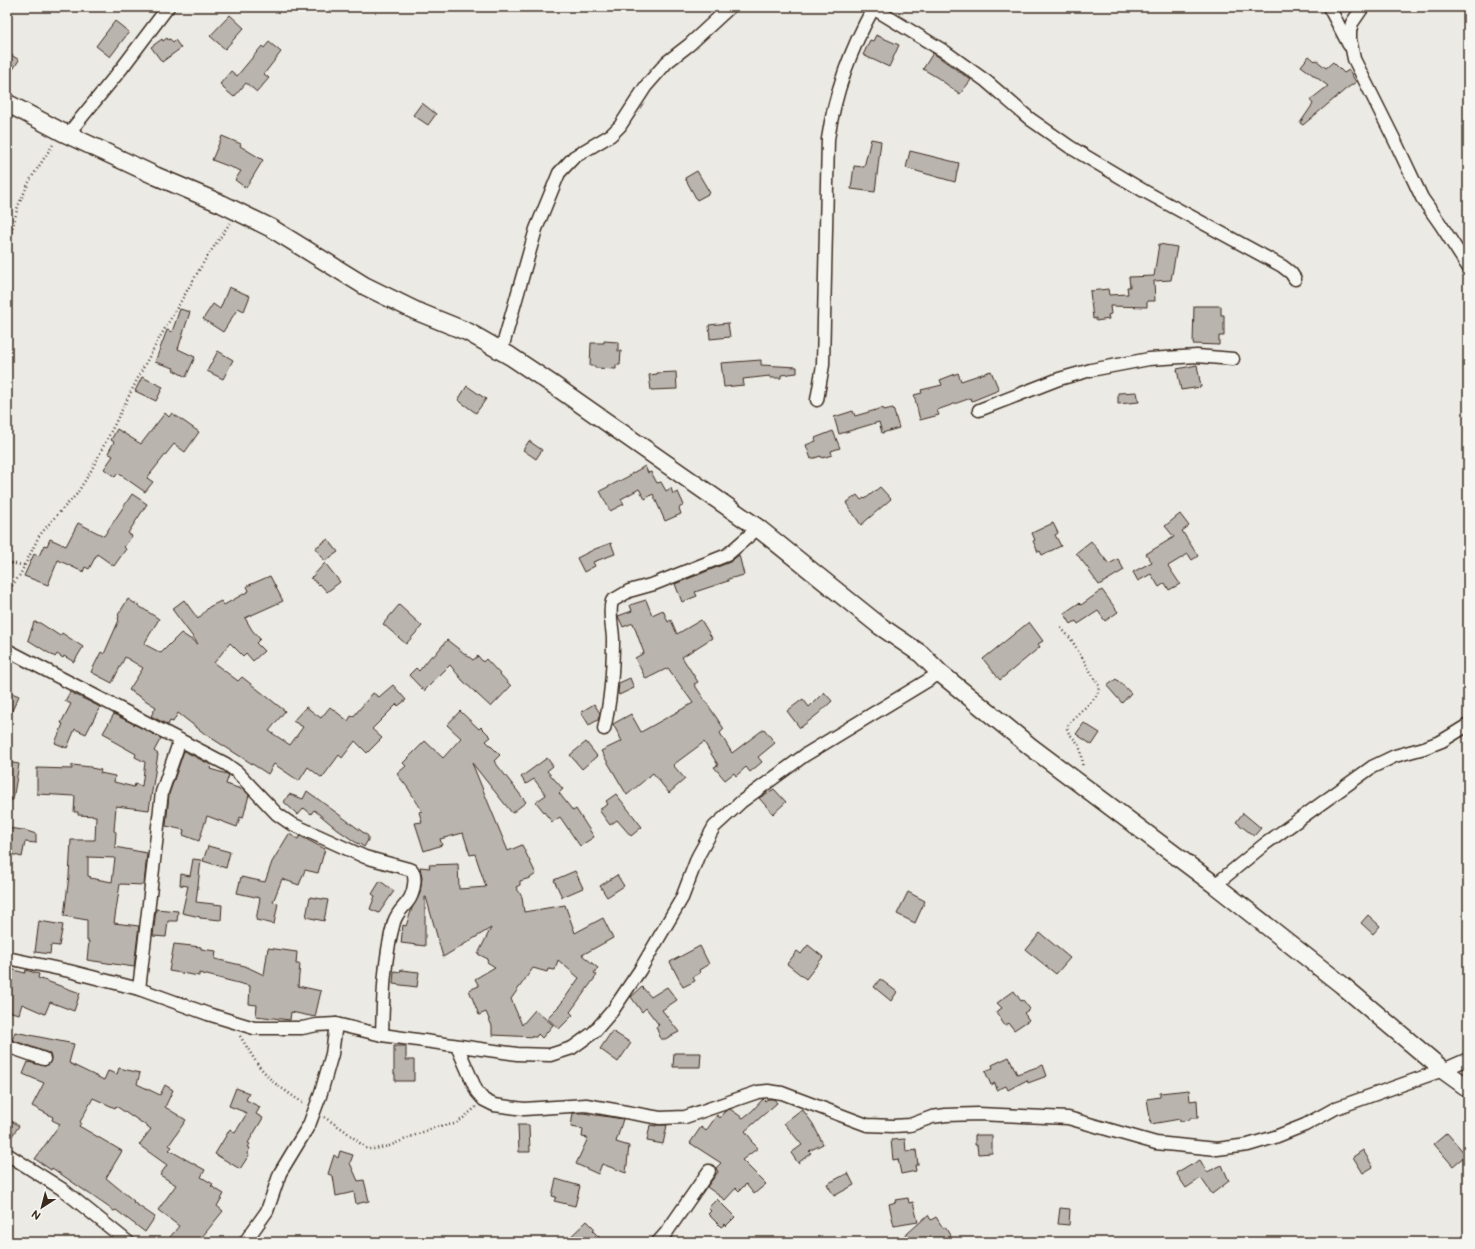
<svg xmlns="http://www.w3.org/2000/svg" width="1475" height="1249" font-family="'Balsamiq Sans',sans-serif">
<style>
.building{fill:#bab4ae;stroke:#3b2a1e;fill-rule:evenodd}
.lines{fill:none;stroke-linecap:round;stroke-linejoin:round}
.street-casing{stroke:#3b2a1e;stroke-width:15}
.secondary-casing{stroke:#3b2a1e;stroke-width:20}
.path{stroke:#3b2a1e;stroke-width:2.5;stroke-dasharray:1 3;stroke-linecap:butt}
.street{stroke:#f6f6f2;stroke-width:12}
.secondary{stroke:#f6f6f2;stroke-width:17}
</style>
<rect width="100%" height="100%" fill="#ebeae5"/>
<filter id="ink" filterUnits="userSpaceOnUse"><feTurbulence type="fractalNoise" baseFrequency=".025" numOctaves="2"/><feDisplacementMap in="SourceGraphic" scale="8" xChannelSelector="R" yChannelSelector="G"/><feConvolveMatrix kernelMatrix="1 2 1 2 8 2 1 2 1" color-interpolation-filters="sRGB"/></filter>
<g filter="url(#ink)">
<g class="building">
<polygon points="230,15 244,28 225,49 210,36"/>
<polygon points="115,21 129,32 110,57 96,46"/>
<polygon points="876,35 899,45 889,67 863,55 870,40 873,41"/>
<polygon points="167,38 168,40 170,39 173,42 175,40 181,48 162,62 151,47 162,39 163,41"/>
<polygon points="269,42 281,52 264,74 269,78 257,92 246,83 234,97 223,88 223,86 220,84 231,71 237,76 262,46 264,48"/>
<polygon points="7,52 19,60 7,79"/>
<polygon points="933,53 971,80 960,94 938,78 923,69"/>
<polygon points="1309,56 1315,61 1316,60 1326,68 1333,62 1344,73 1349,70 1356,82 1346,89 1303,125 1300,123 1313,104 1310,100 1328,86 1301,66"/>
<polygon points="422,103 436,114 428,125 413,115"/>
<polygon points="222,136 241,144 240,146 263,160 246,188 235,180 241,171 212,160"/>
<polygon points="871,139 881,141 875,192 851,189 854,166 864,167"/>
<polygon points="910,151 959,163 955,182 906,168"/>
<polygon points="697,171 710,193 697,200 685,178"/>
<polygon points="1159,244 1177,247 1171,280 1154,281 1155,301 1147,301 1147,307 1110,306 1111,314 1108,315 1109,319 1096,321 1096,318 1093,319 1090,291 1108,289 1109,295 1128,294 1127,287 1130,287 1129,277 1154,276"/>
<polygon points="229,287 250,296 244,311 238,308 223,332 203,319 213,304 220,309"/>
<polygon points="1194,306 1221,306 1221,315 1224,315 1224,336 1219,336 1219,345 1193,344"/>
<polygon points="180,309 190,312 178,349 195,357 186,377 173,370 174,368 155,362 167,330 172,332"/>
<polygon points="728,323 730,337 710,339 709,325"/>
<polygon points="604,341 618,342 618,351 621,351 620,365 616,365 616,369 595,368 595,366 590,366 591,343 604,343"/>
<polygon points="218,351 233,360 223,379 207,371"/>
<polygon points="761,360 761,365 797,367 797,373 781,375 781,378 770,378 770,376 743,379 744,385 724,387 721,363"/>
<polygon points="1197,365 1201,387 1181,390 1177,369"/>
<polygon points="991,371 999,390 972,401 971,398 937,410 939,415 920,420 914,395 922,393 921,390 942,385 940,380 958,373 961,381"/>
<polygon points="676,372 677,389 651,390 649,375 657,374 657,373"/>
<polygon points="142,377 163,387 156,401 135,391"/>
<polygon points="467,386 486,399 476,413 458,400"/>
<polygon points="1137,392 1139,402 1118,404 1118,393"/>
<polygon points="883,408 884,410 893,408 899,428 882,433 879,422 839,434 834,417 853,411 855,416"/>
<polygon points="165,413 169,417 172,413 199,432 185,452 174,444 147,478 153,482 145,492 118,473 115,477 104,469 113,456 108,453 114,442 111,440 117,429 141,444"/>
<polygon points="833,431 840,448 831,451 832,455 822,458 821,456 811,459 806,445 816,441 815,438"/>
<polygon points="529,441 542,450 536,459 523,450"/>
<polygon points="645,466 648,473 651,472 657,483 661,482 666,491 671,488 673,494 678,492 684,505 679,508 681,514 665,521 653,494 645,499 639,489 621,499 624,504 610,511 600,491 631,475 631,474"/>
<polygon points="880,487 891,499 861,525 846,503 857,495 861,500 864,498 865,499"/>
<polygon points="132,494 147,504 128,533 132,536 124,547 126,549 114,566 97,554 89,569 85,567 83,572 58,560 48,585 24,576 34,554 39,556 44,545 47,546 50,539 66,546 78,523 104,536"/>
<polygon points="1180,514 1189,526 1182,531 1198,556 1192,560 1188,554 1168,566 1180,584 1169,590 1165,583 1159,587 1151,574 1138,581 1133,572 1152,562 1146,554 1174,537 1165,526"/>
<polygon points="1053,523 1058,533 1055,535 1061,546 1042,555 1040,551 1038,552 1033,541 1035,540 1032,533"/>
<polygon points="328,539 338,552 325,561 315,548"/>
<polygon points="1091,541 1109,564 1118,559 1124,570 1099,585 1089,571 1090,571 1076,553"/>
<polygon points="611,543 615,554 593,562 595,566 584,572 577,558 595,549"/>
<polygon points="739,555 744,575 728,579 728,581 695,592 697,596 682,602 675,584 730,562"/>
<polygon points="325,563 340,582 327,592 320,584 319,585 311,578"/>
<polygon points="270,576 283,601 245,618 252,630 260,639 256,643 264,651 253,661 246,653 243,656 230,643 214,663 238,681 242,677 285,711 269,731 290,745 303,727 293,721 306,707 321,718 330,707 348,721 351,716 353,717 373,693 379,697 393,685 406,700 398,706 397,704 372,729 382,738 367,753 355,741 342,758 339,755 322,778 308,767 299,781 274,764 268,774 205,734 178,713 173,722 170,721 168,725 151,716 156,707 129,690 143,668 125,657 112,683 91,672 101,652 104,654 119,620 118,619 119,616 118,615 128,599 159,619 144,644 161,653 181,633 198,644 172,609 184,600 198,619 209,607 221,601 224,605 249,591 247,586"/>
<polygon points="1102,590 1118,612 1105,621 1098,611 1078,624 1076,621 1071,624 1064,613 1079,603 1081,605"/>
<polygon points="646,600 652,615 663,610 668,622 671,620 677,634 701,620 712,638 682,657 698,682 694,684 724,729 720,733 732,753 764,729 775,743 758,757 762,762 750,772 746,767 736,776 734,773 725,780 714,767 718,765 704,742 673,765 685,779 669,793 653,773 627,795 601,751 622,741 613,724 631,714 641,732 693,703 668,668 646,679 635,658 644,653 633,623 623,627 618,616 632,611 630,605"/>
<polygon points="399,605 422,626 406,644 383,624"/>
<polygon points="34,622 40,623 60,636 62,633 83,647 74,662 64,656 63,658 57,654 55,657 28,640"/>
<polygon points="1029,622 1043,641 1038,644 1040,647 1000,680 983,659"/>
<polygon points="447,640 473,660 478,656 483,662 486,659 511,686 491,707 463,681 450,665 424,691 409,675 416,668 419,671 432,655 433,657"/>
<polygon points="630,678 634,688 619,695 618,692 619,683"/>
<polygon points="1116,679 1131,693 1122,703 1107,686"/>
<polygon points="7,691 19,696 7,721"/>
<polygon points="70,692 100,707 86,734 75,729 67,748 55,743 63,724 61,723 71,704 65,701"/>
<polygon points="824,692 832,701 818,714 800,728 787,711 803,699 809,707"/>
<polygon points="594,704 600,713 598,720 589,725 581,712"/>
<polygon points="460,711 479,729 481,727 491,737 486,741 500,755 494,761 526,802 512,813 472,763 508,851 522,845 536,874 530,878 520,881 520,885 516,887 522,897 524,912 565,905 575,933 603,918 613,938 582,955 598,968 594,973 597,975 570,1012 573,1015 559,1029 547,1018 560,1005 579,978 558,960 555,970 548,969 547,972 533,968 511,999 522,1025 535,1010 553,1025 542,1038 538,1034 536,1037 492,1035 492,1026 486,1012 479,1015 469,990 479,986 475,979 495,967 487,962 488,959 478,954 491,928 443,957 426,897 425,897 425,946 401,943 403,925 406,926 412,908 420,893 422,878 420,867 430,868 429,865 458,864 459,889 486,887 475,854 470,855 463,833 440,839 442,845 424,851 415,823 422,822 419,812 422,811 408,788 397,774 406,766 403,763 425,741 443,758 461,738 447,725"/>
<path d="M114,714L161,738L154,751L158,754L149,810L116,806L114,831L116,832L115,847L147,853L144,885L120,884L114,923L139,926L134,967L87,960L89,941H87V920L64,916L69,876L71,840H95L96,816L78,815V812H74L75,796L37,794V768L72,769V765L91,767V768L101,770L100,773L115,776L114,782L134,787L135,784L142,786L145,762L135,757L136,754L111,740L112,738L103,733ZM88,857L115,858L112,882L90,878L91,877L88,876Z"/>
<polygon points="1084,723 1100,733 1092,745 1076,734"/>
<polygon points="586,742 597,756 582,769 570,755"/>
<polygon points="184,751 211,765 210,769 227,774 229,775 226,784 244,790 249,795 243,818 240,817 237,827 207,816 199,841 183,835 184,830 166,826 169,794"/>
<polygon points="547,758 553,766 547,771 563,789 559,793 573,811 576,809 594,837 580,846 560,817 552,822 536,802 546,795 534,779 526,784 521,777"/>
<polygon points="7,762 19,764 13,800 7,800"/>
<polygon points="774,789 786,802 773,814 759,798"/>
<polygon points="307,791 368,836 368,840 364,847 358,843 358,844 338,830 314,810 311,814 304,808 298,815 284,802 289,794 303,799"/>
<polygon points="616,794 642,827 631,836 617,820 610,825 599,810 608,804 606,801"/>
<polygon points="1243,813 1261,828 1254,836 1236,822"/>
<polygon points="7,828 24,830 36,834 36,843 25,842 22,857 7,853"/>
<polygon points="289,834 298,839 300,836 325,849 318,873 305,870 299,885 282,879 273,902 278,903 274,924 256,920 260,898 237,893 241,877 265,882 272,862"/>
<polygon points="208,846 230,852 226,868 203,861"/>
<polygon points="193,859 201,860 196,902 222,905 221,920 200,918 200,917 182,913 188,886 180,885 181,874 190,876"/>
<polygon points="575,871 583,888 562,897 554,880"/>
<polygon points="617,875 624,886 607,897 600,886"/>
<polygon points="380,881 394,891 379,913 370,909 375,896 372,894"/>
<polygon points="908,892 925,901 915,923 897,914"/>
<polygon points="310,897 328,900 324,921 306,917"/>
<polygon points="156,909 178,911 177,921 168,921 166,937 153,936"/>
<polygon points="1368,915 1380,926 1373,934 1361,923"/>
<polygon points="39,921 63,925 59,946 51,945 50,954 35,952"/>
<polygon points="1040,933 1070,958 1056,974 1026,950"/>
<polygon points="174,944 201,947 201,949 216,951 215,959 245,966 264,975 268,948 297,952 296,964 300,964 298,986 321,991 315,1017 291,1012 290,1020 256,1016 257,1005 249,1004 250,986 199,973 199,976 169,971"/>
<polygon points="808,945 823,957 806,979 787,964 797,951 801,954"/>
<polygon points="700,946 709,964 699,970 700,973 693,977 695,981 683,987 670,962"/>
<polygon points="7,968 25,973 26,970 39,974 38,978 80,993 74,1011 50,1002 45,1014 22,1004 19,1014 7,1011"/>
<polygon points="401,970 419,972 417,987 393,984 394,971 400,972"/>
<polygon points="880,979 897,992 891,1001 874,987"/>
<polygon points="642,987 651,997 667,987 677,1000 662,1010 679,1032 665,1039 661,1039 656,1027 659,1025 646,1008 642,1012 631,997"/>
<polygon points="1014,991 1021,1001 1023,1000 1030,1009 1024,1013 1029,1020 1014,1030 1009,1023 1005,1026 996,1012 1002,1008 997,1003"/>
<polygon points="612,1031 631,1043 618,1062 600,1049"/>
<polygon points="15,1032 74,1044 69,1063 104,1080 108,1071 117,1074 119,1068 140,1073 137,1084 160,1095 165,1085 173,1090 165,1107 186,1120 169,1145 172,1147 169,1150 205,1170 201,1177 213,1184 211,1186 224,1194 217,1206 223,1211 198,1242 166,1242 179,1226 158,1210 176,1185 160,1175 167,1165 139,1145 151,1129 132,1116 132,1117 116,1106 115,1108 93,1098 80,1122 81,1123 79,1126 122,1151 106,1178 134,1201 133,1202 155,1217 145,1232 116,1210 114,1211 52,1168 51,1170 35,1159 60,1124 52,1120 53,1117 32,1106 44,1083 23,1074 28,1062 45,1066 49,1064 51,1058 50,1054 46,1052 12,1040"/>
<polygon points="394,1046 406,1046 406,1060 414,1060 414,1081 395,1081 395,1074 394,1074"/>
<polygon points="674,1053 701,1053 700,1067 673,1067"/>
<polygon points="1009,1057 1017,1074 1043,1065 1047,1076 1028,1083 1027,1080 1008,1090 1006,1086 997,1090 995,1083 991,1085 985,1071 993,1068 992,1065"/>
<polygon points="236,1088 249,1093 246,1100 260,1107 256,1114 263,1118 248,1143 250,1144 248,1147 250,1148 247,1154 249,1155 240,1169 215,1154 230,1129 235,1133 247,1113 229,1106"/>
<polygon points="1189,1090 1190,1101 1197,1100 1198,1118 1190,1118 1190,1120 1180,1121 1180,1119 1151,1124 1147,1099 1160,1097 1160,1093"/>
<polygon points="763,1099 765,1101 768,1099 774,1099 777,1103 745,1131 752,1140 751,1141 758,1148 742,1160 766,1184 754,1194 746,1184 739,1191 736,1188 725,1200 707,1187 718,1172 716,1168 721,1163 690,1143 701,1127 706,1131 717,1115 720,1118 724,1112 730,1109 743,1118 752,1111"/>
<polygon points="802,1109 813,1124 823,1144 809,1151 811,1153 798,1163 791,1153 802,1145 784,1123"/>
<polygon points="573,1113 583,1113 623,1119 616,1142 629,1146 626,1173 602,1164 598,1174 576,1164 588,1138 582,1137 583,1129 571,1127"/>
<polygon points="7,1118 19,1126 7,1143"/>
<polygon points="518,1125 529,1125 530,1152 519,1152"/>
<polygon points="650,1125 656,1126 656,1125 667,1125 663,1144 647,1141"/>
<polygon points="1447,1133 1466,1155 1453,1166 1434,1144"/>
<polygon points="975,1135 992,1135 992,1153 978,1154 977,1145 975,1145"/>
<polygon points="905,1139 906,1152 916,1150 918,1165 915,1165 916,1171 901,1174 898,1159 893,1160 891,1140"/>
<polygon points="1363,1150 1373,1167 1363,1173 1353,1157"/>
<polygon points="340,1151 353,1155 350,1163 358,1181 364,1180 369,1201 356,1204 354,1192 336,1196 333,1176 328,1174 334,1155 338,1158"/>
<polygon points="1200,1160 1207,1172 1222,1165 1229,1181 1212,1194 1201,1178 1186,1188 1176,1173 1191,1164 1191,1165"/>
<polygon points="848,1173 854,1185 834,1196 827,1184"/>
<polygon points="556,1179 580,1186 575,1206 554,1201 556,1197 552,1196"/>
<polygon points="908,1198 909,1203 913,1202 918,1222 894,1226 889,1204 896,1202 895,1200"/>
<polygon points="717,1199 735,1217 726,1226 725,1224 721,1227 708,1214 711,1211 708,1208"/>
<polygon points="1060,1208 1070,1209 1069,1225 1058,1224"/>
<polygon points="928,1215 931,1220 936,1217 943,1228 945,1227 954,1242 898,1242"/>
<polygon points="587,1221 595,1229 593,1231 604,1242 565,1242"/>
</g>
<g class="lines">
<defs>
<g id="street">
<polyline points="1329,7 1349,45"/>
<polyline points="1363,7 1352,23 1350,31 1350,39 1354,59 1396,143 1422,198 1441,225 1468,267"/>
<polyline points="873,8 947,53 986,81 1030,119 1070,147 1144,191 1282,266 1291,273 1295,279"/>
<polyline points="68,134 122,68 168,7"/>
<polyline points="501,352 536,229 559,173 574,157 611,135 620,126 646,86 667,62 689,45 730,7"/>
<path d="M817,400L823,365L828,139C835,92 851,48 874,7"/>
<polyline points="979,410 1059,379 1091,370 1149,359 1197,356 1233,359"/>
<path d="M7,650L226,764L237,772L277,814L290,823L365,857L412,870C415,875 415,879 414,885C412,905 399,906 394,922C384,958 383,997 382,1035"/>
<path d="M604,729C611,700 613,670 613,640C613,627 608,614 612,601L629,591L654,584L727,555L758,528"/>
<polyline points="1215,885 1265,844 1372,767 1395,756 1424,748 1442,741 1468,725"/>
<polyline points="7,958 69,971 139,989 208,1014 254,1028 302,1028 317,1025 336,1024 382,1035 517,1054 550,1055 572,1048 594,1032 613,1010 640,970 682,898 698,856 714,827 741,802 805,755 940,673"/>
<polyline points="139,989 162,792 180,740"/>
<polyline points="7,1046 44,1059"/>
<polyline points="457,1046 477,1092 484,1100 494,1105 524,1109 586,1105 660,1118 685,1117 758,1092 768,1091 782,1093 867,1125 893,1126 910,1125 932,1117 946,1115 978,1114 1068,1118 1156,1143 1217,1149 1248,1145 1275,1137 1305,1125 1336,1108 1443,1070 1468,1059"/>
<polyline points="7,1154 62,1189 128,1242"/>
<polyline points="245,1242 267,1211 280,1173 309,1125 320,1096 332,1054 336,1024"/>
<polyline points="658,1242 666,1233 709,1171"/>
</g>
<polyline id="secondary" points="7,103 62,132 156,176 222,204 271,228 365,286 416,311 468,332 510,356 552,384 758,528 880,626 921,654 940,673 1031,747 1215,885 1342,985 1443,1070 1468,1088"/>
</defs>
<use href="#street" class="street-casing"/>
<use href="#secondary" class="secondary-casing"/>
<g class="path">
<polyline points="7,247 13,226 18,206 30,180 54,143"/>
<polyline points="7,563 24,565"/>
<polyline points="7,592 20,575 39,536 55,517 76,495 91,471 142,370 160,337 205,260 230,223"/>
<path d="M1061,628L1071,639L1099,686C1100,702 1072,713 1067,728C1068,735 1075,738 1078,744C1082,752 1083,760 1082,768"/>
<polyline points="240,1036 258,1065 273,1082 304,1104"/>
<polyline points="324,1117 344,1130 367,1149 375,1149 389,1146 435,1127 454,1124 461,1120 476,1107"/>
</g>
<use href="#street" class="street"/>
<use href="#secondary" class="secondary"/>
</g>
</g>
<rect width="1475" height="1249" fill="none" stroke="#f6f6f2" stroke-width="24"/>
<rect x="12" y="12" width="1451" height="1225" fill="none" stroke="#3b2a1e" stroke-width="1.5" filter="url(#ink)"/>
<g transform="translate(42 1207) rotate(216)" stroke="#f6f6f2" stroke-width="3" paint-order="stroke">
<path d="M0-3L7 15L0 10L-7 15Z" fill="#3b2a1e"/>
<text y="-6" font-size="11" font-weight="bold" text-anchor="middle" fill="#3b2a1e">N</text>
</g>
</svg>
